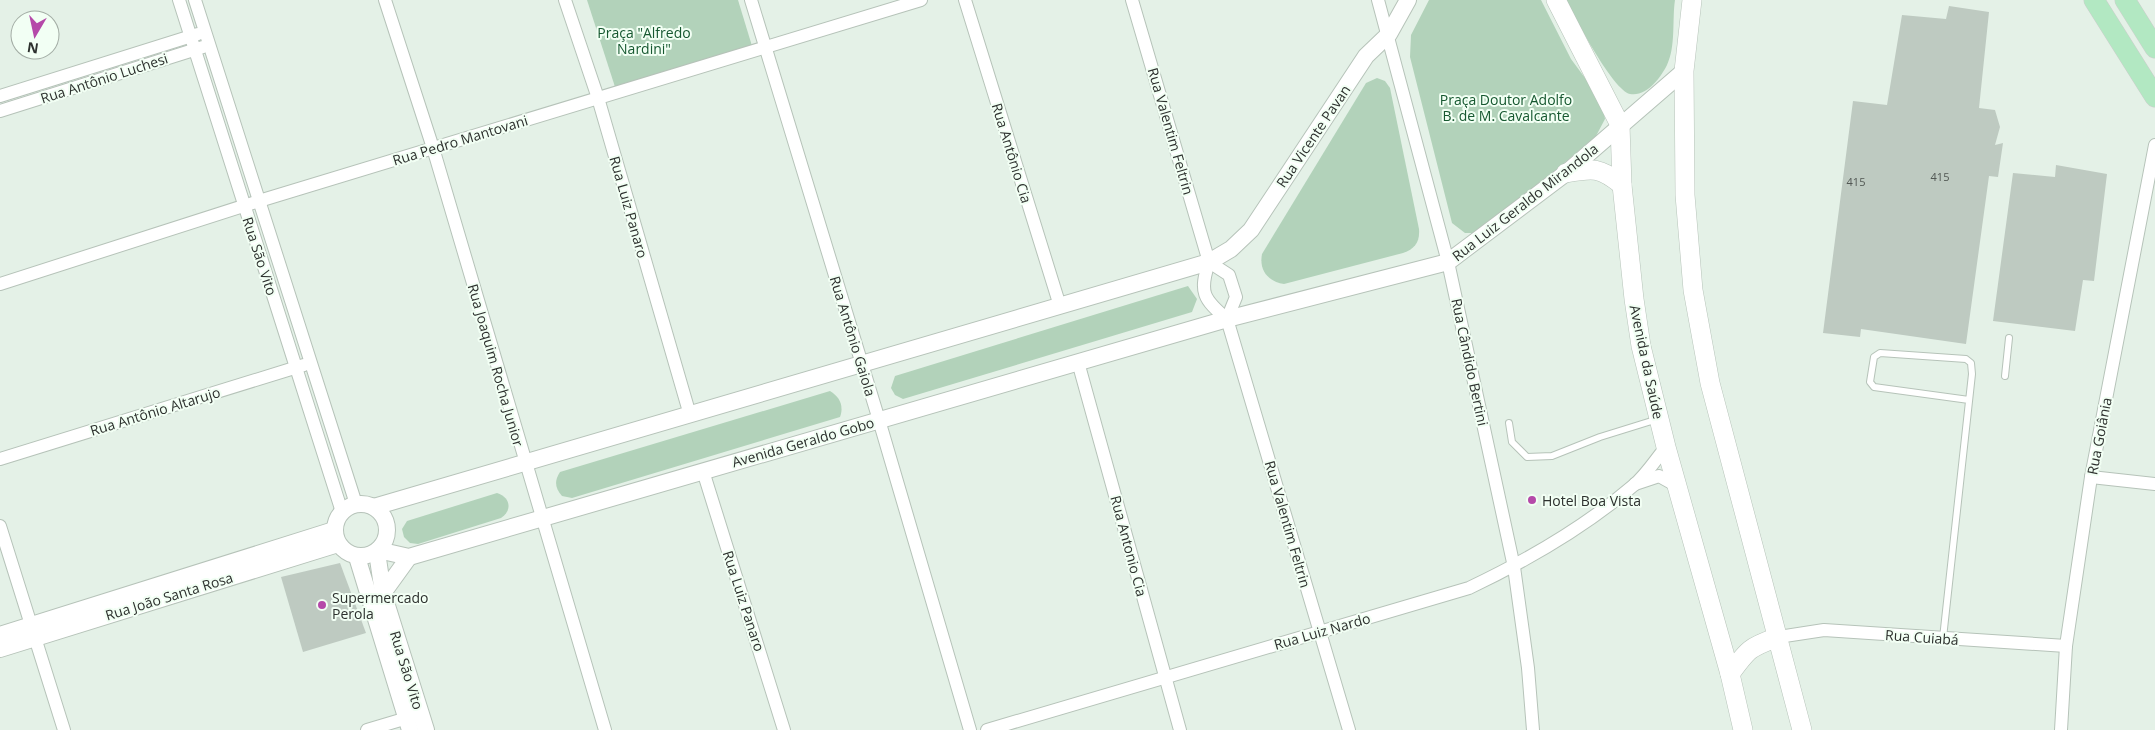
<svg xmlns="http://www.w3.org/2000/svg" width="2155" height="730" font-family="'Open Sans',sans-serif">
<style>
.green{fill:#b2d2ba}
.building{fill:#becac1}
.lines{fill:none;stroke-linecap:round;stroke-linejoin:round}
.service-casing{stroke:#b6c3b9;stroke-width:8}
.minor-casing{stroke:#b6c3b9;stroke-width:14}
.tertiary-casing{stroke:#b6c3b9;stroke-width:18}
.secondary-casing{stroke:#b6c3b9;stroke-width:20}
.primary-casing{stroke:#cdcecd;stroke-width:21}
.service{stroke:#fff;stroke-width:6}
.minor{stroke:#fff;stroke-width:12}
.tertiary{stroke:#fff;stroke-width:16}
.secondary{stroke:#fff;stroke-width:19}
.primary{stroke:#b2e8c2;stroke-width:20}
.poi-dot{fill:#b549a9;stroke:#f2fff4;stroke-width:2}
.labels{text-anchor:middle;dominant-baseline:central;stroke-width:4;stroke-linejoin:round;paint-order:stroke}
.number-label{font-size:11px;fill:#515753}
.park-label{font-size:14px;fill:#165830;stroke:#f2fff4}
.street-label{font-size:14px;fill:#2d312e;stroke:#f2fff4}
.poi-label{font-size:14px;fill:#2d312e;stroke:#f2fff4;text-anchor:start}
</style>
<rect width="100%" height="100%" fill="#e4f1e7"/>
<g class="green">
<polygon points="587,0 738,0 752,46 616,90"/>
<polygon points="1429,0 1541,0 1571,59 1602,101 1605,119 1596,136 1482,233 1465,233 1452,223 1410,57 1411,35"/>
<path d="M1566,0H1675C1672,20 1676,46 1667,65C1661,77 1647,97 1630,94C1613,90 1575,18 1566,0Z"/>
<path d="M1377,78L1385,81L1390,88L1419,229C1420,242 1415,249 1403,253L1284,284C1267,281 1259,270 1262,254L1366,83Z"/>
<polygon points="1188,286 1197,299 1192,312 903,399 895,395 891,388 895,376"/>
<path d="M830,391C840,397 844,406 840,417L572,498L562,496C555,488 554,481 560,472Z"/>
<path d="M497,493C510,497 513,510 501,518L418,544L410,543L404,537L402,529L407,521Z"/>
</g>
<g class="building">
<polygon points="1949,6 1989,12 1979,108 1995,110 2000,127 1995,145 2003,143 1998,177 1989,176 1966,344 1861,329 1860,337 1823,333 1853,101 1887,105 1902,15 1946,19"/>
<polygon points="2056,165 2107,174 2094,281 2083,280 2075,331 1993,321 2013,173 2055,177"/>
<polygon points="340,563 366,633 303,652 281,577"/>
</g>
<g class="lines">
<defs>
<g id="service">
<polyline points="2005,376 2009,338"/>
<polyline points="1509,423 1512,442 1527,457 1552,456 1600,437 1658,419"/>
<polyline points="1943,638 1972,374 1971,363 1966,359 1880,353 1874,357 1870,382 1874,387 1969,400"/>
</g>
<g id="minor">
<polyline points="179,0 342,512"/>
<polyline points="195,0 356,504"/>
<polyline points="385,0 433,148 605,730"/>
<polyline points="565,0 598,98 690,415"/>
<polyline points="751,0 879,420 970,730"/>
<polyline points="965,0 1060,306"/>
<path d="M1132,0L1209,262C1199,292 1203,299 1227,319L1349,730"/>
<polyline points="1378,0 1448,262 1514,567 1528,668 1533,730"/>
<polyline points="0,96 198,34"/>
<polyline points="0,111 203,47"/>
<polyline points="1209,262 1229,275 1236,297 1227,319"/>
<polyline points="0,284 259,201 921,0"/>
<polyline points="1078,362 1180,730"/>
<polyline points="0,459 304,365"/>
<polyline points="703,471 784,730"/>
<polyline points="2091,477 2155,484"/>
<polyline points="1635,484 1659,476 1677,486"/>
<polyline points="0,526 64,730"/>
<polyline points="1778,637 1824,630 2066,646"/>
<polyline points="367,730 414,716"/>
<path d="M987,730L1469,588C1528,560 1585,527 1634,485C1646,475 1656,459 1666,447"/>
<polyline points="2061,730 2066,646 2091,477 2155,145"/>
</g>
<g id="tertiary">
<circle cx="361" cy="530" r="26"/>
<polyline points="374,507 1209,262 1231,249 1251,230 1366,56 1389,34 1408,0"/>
<polyline points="378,550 409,557 1227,319 1448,262 1566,173 1684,71"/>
<polyline points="377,552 383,593 426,730"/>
<polyline points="357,557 410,730"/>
<polyline points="383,593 409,557"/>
<polyline points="0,635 334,530"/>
<polyline points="0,649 338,544"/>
</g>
<g id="secondary">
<polyline points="1556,0 1620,125 1622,185 1634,299 1641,346 1666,447 1730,674 1743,730"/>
<polyline points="1692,0 1684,71 1685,195 1693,290 1710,383 1802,730"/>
<path d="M1566,173C1593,168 1600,167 1622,185"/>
<path d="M1730,674C1748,649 1750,647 1778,637"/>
</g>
<g id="primary">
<polyline points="2094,0 2155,97"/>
<polyline points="2125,0 2155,48"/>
</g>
</defs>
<use href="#service" class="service-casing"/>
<use href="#minor" class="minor-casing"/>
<use href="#tertiary" class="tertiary-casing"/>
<use href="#secondary" class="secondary-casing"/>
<use href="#primary" class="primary-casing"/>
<use href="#service" class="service"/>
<use href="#minor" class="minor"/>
<use href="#tertiary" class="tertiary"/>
<use href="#secondary" class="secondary"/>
<use href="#primary" class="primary"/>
</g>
<g class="poi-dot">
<circle cx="1532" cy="500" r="5"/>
<circle cx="322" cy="605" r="5"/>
</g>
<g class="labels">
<g class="number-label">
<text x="1940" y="176">415</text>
<text x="1856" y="181">415</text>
</g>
<g class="park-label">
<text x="644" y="32">Praça "Alfredo<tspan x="644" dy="16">Nardini"</tspan></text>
<text x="1506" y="99">Praça Doutor Adolfo<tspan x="1506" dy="16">B. de M. Cavalcante</tspan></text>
</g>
<g class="street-label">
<text transform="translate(104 78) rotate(-18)">Rua Antônio Luchesi</text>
<text transform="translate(1171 131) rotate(74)">Rua Valentim Feltrin</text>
<text transform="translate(1313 136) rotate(-56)">Rua Vicente Pavan</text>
<text transform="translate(460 140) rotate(-17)">Rua Pedro Mantovani</text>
<text transform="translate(1012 153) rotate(73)">Rua Antônio Cia</text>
<text transform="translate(1525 202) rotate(-38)">Rua Luiz Geraldo Mirandola</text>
<text transform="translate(629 207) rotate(74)">Rua Luiz Panaro</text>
<text transform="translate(260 256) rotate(72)">Rua São Vito</text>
<text transform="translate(853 336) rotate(73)">Rua Antônio Gaiola</text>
<text transform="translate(1470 362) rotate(78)">Rua Cândido Bertini</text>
<text transform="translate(1647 362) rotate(78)">Avenida da Saúde</text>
<text transform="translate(496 365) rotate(74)">Rua Joaquim Rocha Junior</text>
<text transform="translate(155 411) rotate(-17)">Rua Antônio Altarujo</text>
<text transform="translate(2099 436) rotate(-79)">Rua Goiânia</text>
<text transform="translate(803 442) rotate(-16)">Avenida Geraldo Gobo</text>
<text transform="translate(1288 524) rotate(74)">Rua Valentim Feltrin</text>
<text transform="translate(1129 546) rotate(75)">Rua Antonio Cia</text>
<text transform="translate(169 596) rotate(-17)">Rua João Santa Rosa</text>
<text transform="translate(744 601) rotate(72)">Rua Luiz Panaro</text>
<text transform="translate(1322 631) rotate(-16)">Rua Luiz Nardo</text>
<text transform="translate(1922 637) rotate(4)">Rua Cuiabá</text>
<text transform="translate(407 670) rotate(73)">Rua São Vito</text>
</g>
<g class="poi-label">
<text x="1542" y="500">Hotel Boa Vista</text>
<text x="332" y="597">Supermercado<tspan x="332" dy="16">Perola</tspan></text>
</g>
</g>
<g transform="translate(35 35) rotate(189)"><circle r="24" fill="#f2fff4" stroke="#a3ada5"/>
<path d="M0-4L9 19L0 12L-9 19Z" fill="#b549a9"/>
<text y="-8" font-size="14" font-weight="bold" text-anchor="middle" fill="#2d312e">N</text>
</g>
</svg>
